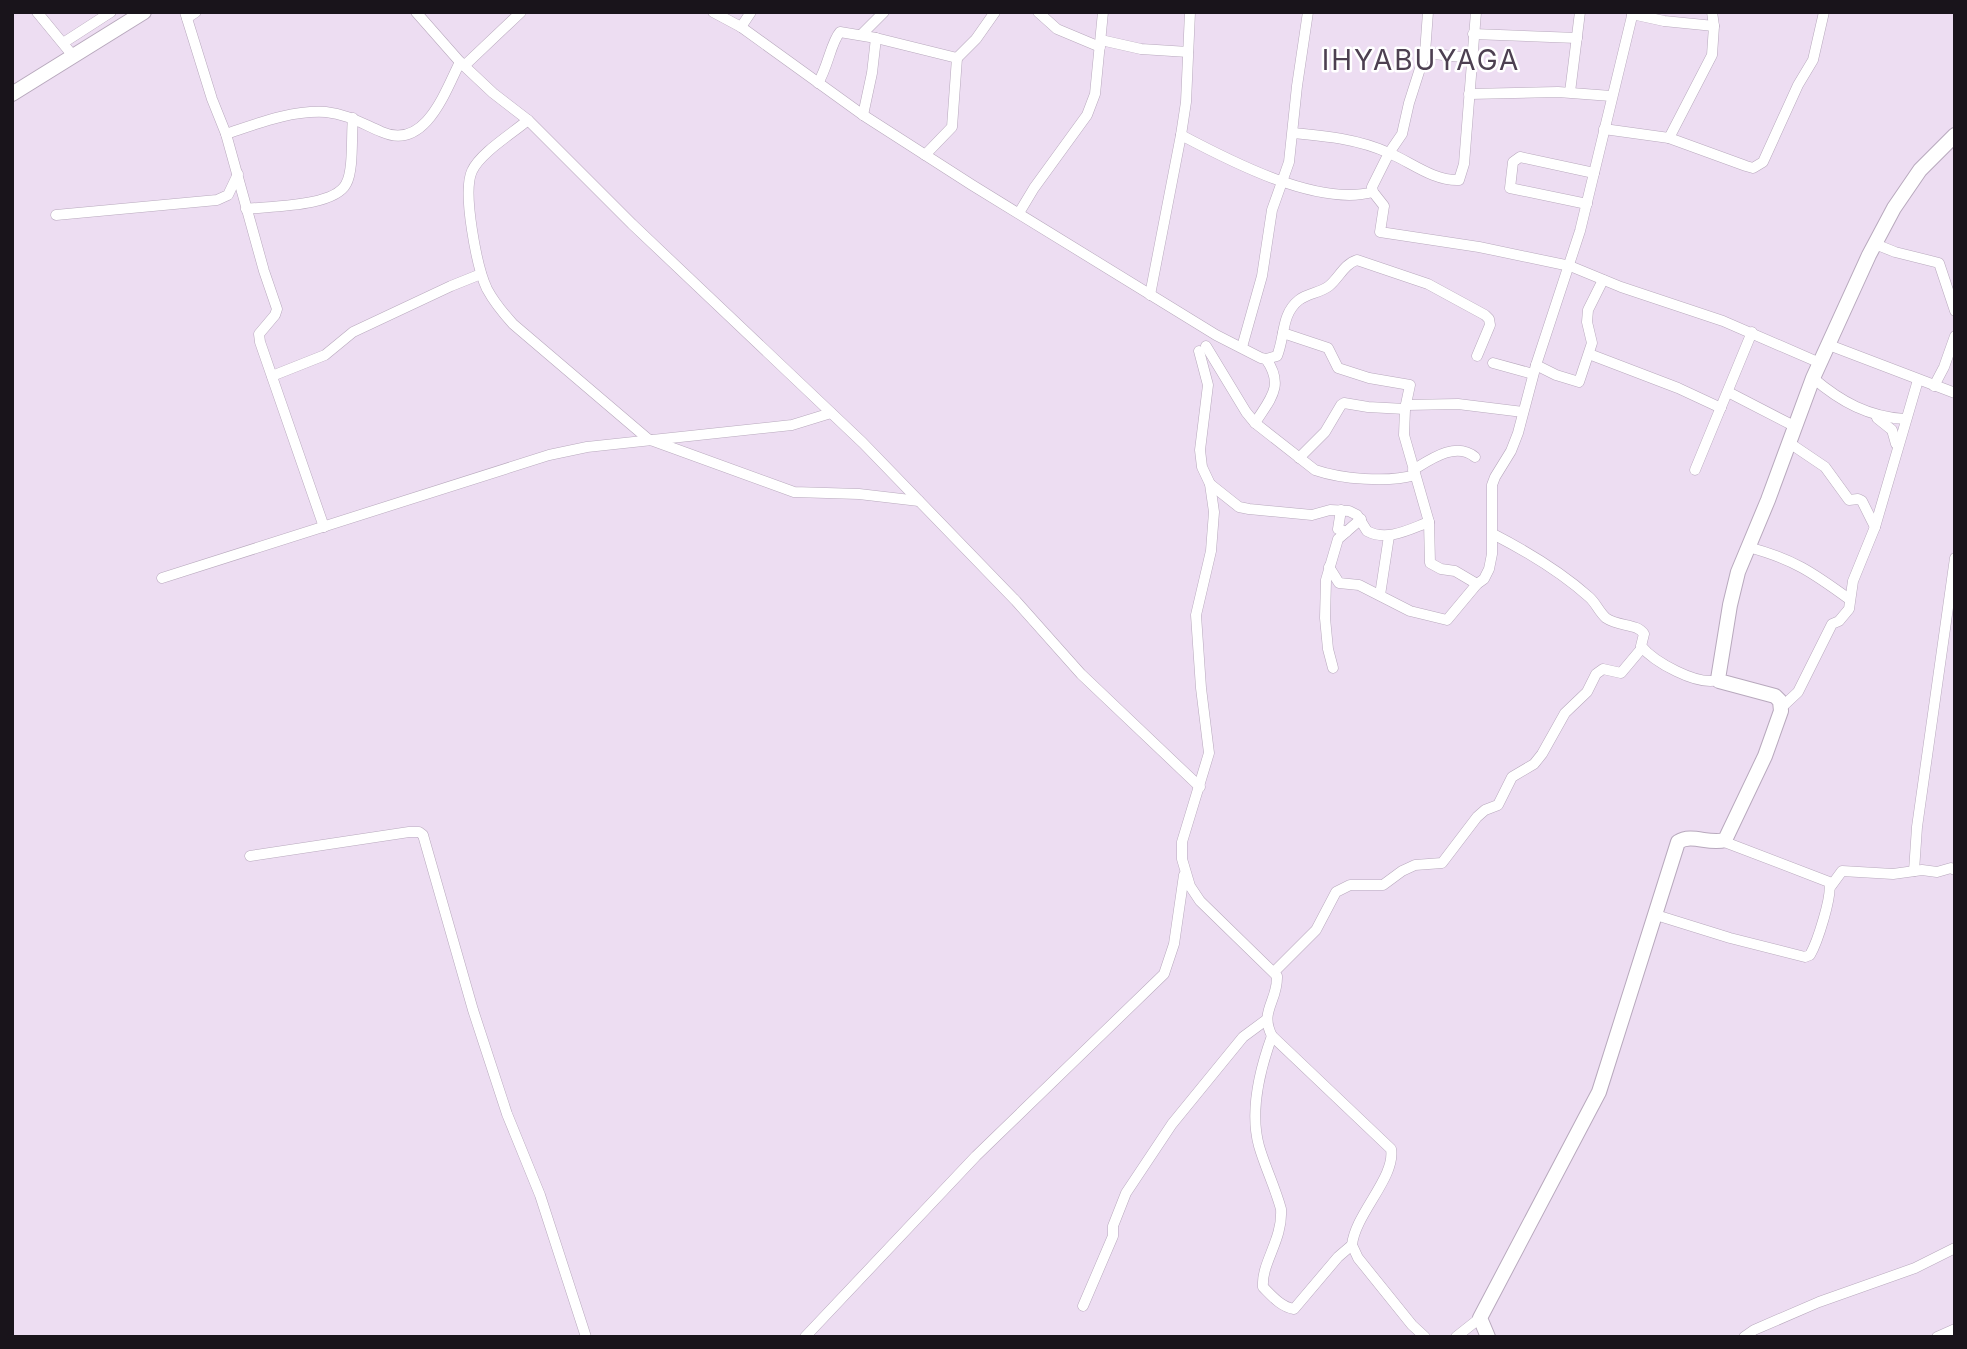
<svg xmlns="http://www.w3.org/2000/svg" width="1967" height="1349" font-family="Inter,sans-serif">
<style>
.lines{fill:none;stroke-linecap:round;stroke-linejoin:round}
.street-casing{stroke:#b8a9bd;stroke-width:11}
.secondary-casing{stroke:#b8a9bd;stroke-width:16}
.street{stroke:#fff;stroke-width:10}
.secondary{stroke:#fff;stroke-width:14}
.labels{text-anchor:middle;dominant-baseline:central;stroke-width:5;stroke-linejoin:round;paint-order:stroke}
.quarter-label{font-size:28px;letter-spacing:2px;fill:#4d4051;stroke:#fff}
</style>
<rect width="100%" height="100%" fill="#edddf2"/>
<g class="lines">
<defs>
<g id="street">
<polyline points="37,12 74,57"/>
<polyline points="185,12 212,99 226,134 264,271 277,309 275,315 259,334 260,342 324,527"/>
<polyline points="416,12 460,62 493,93 528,120 632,224 863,443 1016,601 1081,674 1200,787"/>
<path d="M713,12L741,27L863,115L972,185L1216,335L1261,358L1266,359L1277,356C1285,337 1281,314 1299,300C1308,293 1320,293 1329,286C1339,278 1344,264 1357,260L1428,284L1485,315L1489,319L1490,325L1477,356"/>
<polyline points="1038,12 1057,29 1100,47"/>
<polyline points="1428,12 1425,53 1409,103 1402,134 1389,153 1372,187 1373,192 1384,206 1380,232 1479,247 1570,266 1621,287 1723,321 1820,363"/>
<polyline points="1632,14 1664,21 1714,26"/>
<polyline points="187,18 196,12"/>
<polyline points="741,27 751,12"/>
<polyline points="1473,34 1577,38"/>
<polyline points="861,35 884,12"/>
<polyline points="1101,40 1141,49 1188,52"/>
<polyline points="63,43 111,12"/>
<polyline points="1425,53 1471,58"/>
<polyline points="957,58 976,39 995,12"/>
<polyline points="464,66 521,12"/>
<path d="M818,83C828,67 831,42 840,32L876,38L957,58L952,127L925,155"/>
<polyline points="1570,92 1580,12"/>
<polyline points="1469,94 1558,92 1611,96"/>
<polyline points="863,115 872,73 876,38"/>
<path d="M528,120C513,133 480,153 472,171C462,192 477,268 487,289C494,302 503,313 513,324L648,439L794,492L859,494L919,501"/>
<polyline points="1604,129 1669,138 1746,166 1753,168 1763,162 1798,85 1813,60 1824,12"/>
<path d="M1293,133C1326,136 1358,139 1389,153C1411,162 1433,181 1459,180L1464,164L1476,12"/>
<path d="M226,134C259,123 291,110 326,112C347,114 363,124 382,132C425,151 445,92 460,62"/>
<path d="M1181,135C1230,161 1318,207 1373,192"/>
<polyline points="1669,138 1712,55 1714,26 1712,12"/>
<polyline points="1587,204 1510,188 1513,162 1520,157 1594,173"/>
<path d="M246,209C269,206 334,207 346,184C354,170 351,135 353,118"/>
<polyline points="1019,213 1034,188 1087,115 1095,94 1103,12"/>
<polyline points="56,215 217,200 228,195 238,174"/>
<polyline points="1875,244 1895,252 1939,263 1955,311"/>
<polyline points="1150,295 1181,135 1186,102 1190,12"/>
<polyline points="1283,333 1328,348 1338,368 1369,378 1410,385 1405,409 1404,435 1429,522 1430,563 1441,569 1455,571 1477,584"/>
<polyline points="1829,345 1955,393"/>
<path d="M1206,346L1246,412L1255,423L1315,470C1341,479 1388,483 1415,475"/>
<polyline points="1242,347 1262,276 1272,210 1289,162 1297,86 1308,12"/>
<path d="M1199,351L1208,385L1200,450L1202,467L1210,484L1214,512L1211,551L1196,615L1201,688L1209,753L1182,842V859L1190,886L1200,901L1277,976C1278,1001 1259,1011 1272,1036L1391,1149C1396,1177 1355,1214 1352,1245L1358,1258L1412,1325L1425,1337"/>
<polyline points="1589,354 1678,388 1721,408"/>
<polyline points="1493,363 1533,374"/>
<polyline points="1536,365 1556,375 1579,382 1592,343 1587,322 1588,310 1603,280"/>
<polyline points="272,376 325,355 353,332 451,286 481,274"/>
<path d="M1813,378C1841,402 1869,417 1905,419"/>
<polyline points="1934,386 1944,367 1955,336"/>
<polyline points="1728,392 1794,426"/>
<polyline points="1406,405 1458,404 1523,412"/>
<polyline points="1877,418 1892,430 1896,444"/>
<path d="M1255,423C1270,399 1285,386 1266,359"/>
<polyline points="1788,442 1825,467 1849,500 1858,499 1862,501 1875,527"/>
<polyline points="1299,458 1325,432 1341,405 1344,403 1368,407 1405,409"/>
<path d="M1413,470C1431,459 1456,441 1475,457"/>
<polyline points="1695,470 1752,332"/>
<path d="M1210,484L1239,507L1249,509L1312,515L1330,510L1349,511L1357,515L1367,531C1387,542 1410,529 1429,522"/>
<polyline points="1341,510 1338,529 1346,532"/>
<path d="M1493,534C1526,551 1561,572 1589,597C1596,603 1599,612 1606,618C1619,627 1637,623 1644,634L1641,646C1654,662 1697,686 1718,680"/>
<path d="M1748,547C1793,559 1812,572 1849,599"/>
<polyline points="1329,567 1339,583 1359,585 1410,611 1447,620 1477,584 1484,579 1489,569 1492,554 1492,485 1495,477 1511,451 1518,433 1536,365 1580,231 1633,12"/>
<polyline points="162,578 549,455 587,447 792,425 831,413"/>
<polyline points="1380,595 1389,536"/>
<polyline points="1333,668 1328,649 1325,618 1326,580 1338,539 1361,519"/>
<polyline points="1782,707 1798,692 1832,624 1839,621 1849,609 1853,581 1875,527 1918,380"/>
<polyline points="250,856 409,832 419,832 423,835 473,1010 507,1114 540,1195 586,1337"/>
<polyline points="1914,871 1917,827 1955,558"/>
<polyline points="1831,886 1842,871 1893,874 1922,870 1937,872 1951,868 1955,870"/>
<path d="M1656,915L1730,938L1805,957L1810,955C1817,943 1833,895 1829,882L1722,841"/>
<polyline points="1274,972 1316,930 1336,892 1350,885 1383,885 1402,871 1415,865 1442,863 1477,817 1485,810 1498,805 1512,777 1534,764 1542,754 1565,713 1587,692 1596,674 1603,669 1621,673 1642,648"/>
<path d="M1272,1036C1260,1069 1249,1110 1259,1146C1265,1167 1275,1187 1281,1209C1283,1240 1261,1263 1263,1287C1272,1296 1281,1307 1294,1309L1338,1257L1352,1245"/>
<polyline points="1083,1306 1113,1236 1113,1226 1126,1193 1172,1124 1243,1037 1266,1020"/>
<polyline points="805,1337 976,1156 1164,974 1174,944 1184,875"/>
<polyline points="1456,1337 1480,1318"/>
<polyline points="1744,1337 1754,1330 1819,1302 1915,1268 1955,1248"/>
<polyline points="1937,1337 1955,1329"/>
</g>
<g id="secondary">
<polyline points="12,94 144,12"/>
<path d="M1488,1337L1480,1318L1599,1092L1678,842C1692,833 1709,845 1725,840L1765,756L1781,711L1780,701L1775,696L1719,681L1718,679L1730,605L1738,572L1768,500L1813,378L1869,255L1894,208L1920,170L1955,135"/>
</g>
</defs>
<use href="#street" class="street-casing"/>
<use href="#secondary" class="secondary-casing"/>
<use href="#street" class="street"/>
<use href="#secondary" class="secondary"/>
</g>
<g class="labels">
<g class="quarter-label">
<text x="1421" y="60">IHYABUYAGA</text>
</g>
</g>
<rect width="1967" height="1349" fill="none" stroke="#19141b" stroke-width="28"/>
</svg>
